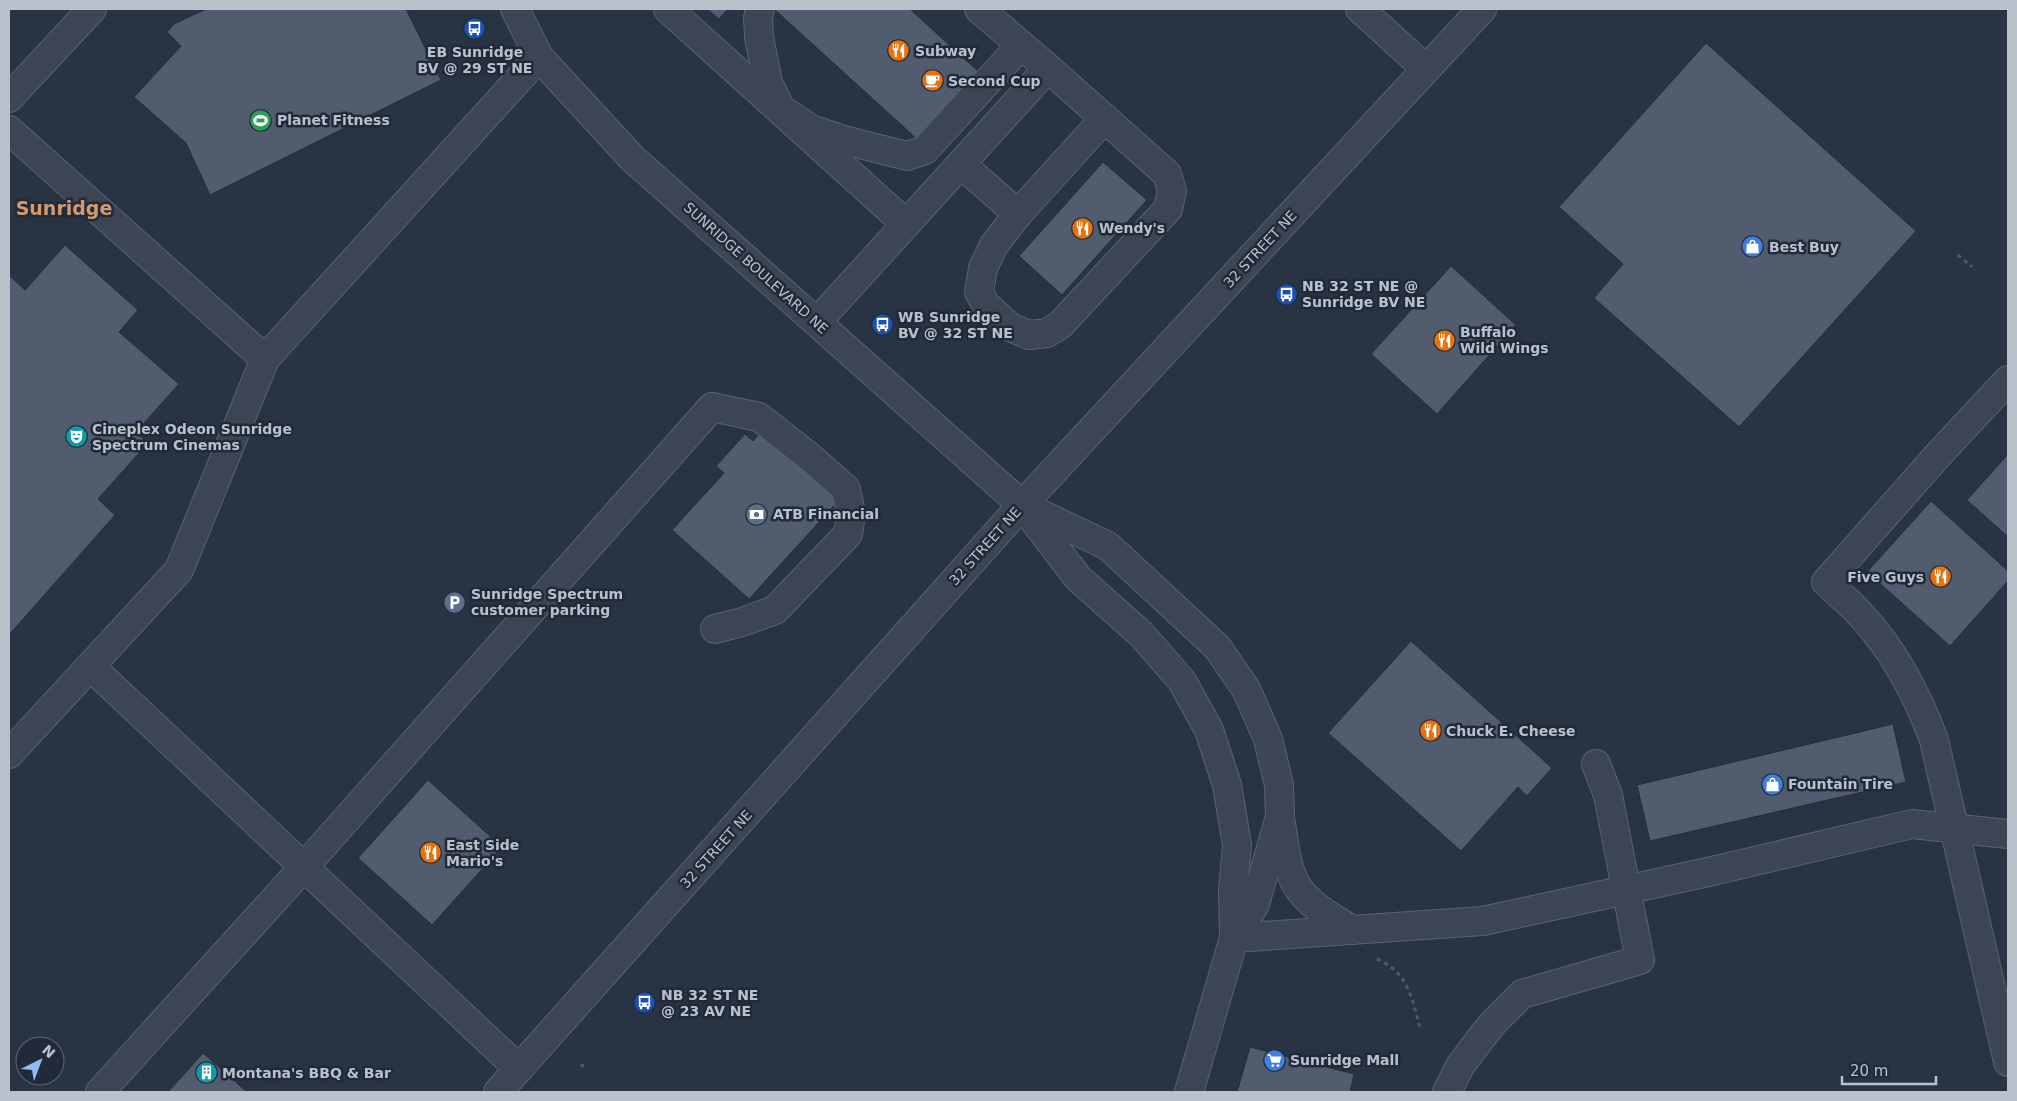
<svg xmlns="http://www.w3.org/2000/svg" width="2017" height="1101" font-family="'DejaVu Sans',sans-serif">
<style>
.building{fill:#515c6e;stroke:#232c3a}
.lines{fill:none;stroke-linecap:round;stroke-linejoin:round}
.minor-casing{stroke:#5a6370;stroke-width:30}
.path{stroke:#485e60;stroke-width:3;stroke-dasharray:4 4;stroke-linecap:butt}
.minor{stroke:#3c4553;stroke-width:28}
.labels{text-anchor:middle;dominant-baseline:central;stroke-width:5;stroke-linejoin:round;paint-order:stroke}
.poi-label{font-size:14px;font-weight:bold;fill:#b9c1cc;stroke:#212a38;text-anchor:start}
.street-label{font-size:14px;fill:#b9c1cc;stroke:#212a38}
.district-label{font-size:19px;font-weight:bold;fill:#d4996c;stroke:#212a38}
</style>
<rect width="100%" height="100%" fill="#283343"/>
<g class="building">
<polygon points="206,9 406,9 441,80 210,195 186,143 134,97 181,46 167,32 174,24"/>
<polygon points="707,9 728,9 719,19"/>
<polygon points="774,9 910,9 980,73 918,140"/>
<polygon points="1706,43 1916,231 1739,427 1594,298 1623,264 1559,207"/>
<polygon points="1103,162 1147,200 1062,295 1019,256"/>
<polygon points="65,245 138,310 119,332 179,384 136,432 148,443 98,499 115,515 9,635 9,278 10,276 25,290"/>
<polygon points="1451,266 1516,325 1437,414 1371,354"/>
<polygon points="778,414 803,436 841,498 749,599 672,530 724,473 716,466 745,434 753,441"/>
<polygon points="2008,454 2008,537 1967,500"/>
<polygon points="1931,501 2008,571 2008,581 1950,646 1867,572"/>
<polygon points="1411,641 1552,768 1527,796 1518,787 1461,851 1328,733"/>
<polygon points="1893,724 1906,782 1650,841 1637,785"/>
<polygon points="428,780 502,847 432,925 358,858"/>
<polygon points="1250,1047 1354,1074 1350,1092 1237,1092"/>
<polygon points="203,1053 247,1092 168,1092"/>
<polygon points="203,1053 247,1092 168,1092"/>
</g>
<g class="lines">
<defs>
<g id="minor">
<polyline points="515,9 539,57 632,158 1022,505 1078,578 1141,634 1182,681 1209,730 1227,785 1237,845 1233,890 1234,938 1189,1092"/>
<polyline points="668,9 906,224"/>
<polyline points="760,9 758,18 759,37 768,83 781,109 811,129 844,140 907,156 925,150 1021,45"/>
<polyline points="1360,9 1426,69"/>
<polyline points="1048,68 1167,174 1172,191 1168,209 1060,325 1047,333 1029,335 1010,327 986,305 979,292 983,268 994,245 1018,214 1105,118"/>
<polyline points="9,98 92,9"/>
<polyline points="9,130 265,359 539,57"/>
<polyline points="961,164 1018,214"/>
<polyline points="817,322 1048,68 979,9"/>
<path d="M2008,380L1939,454L1826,582C1837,593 1850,602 1860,614C1894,650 1917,694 1934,740L2008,1062"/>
<polyline points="1028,508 1108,546 1217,647 1246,689 1268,739 1279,785 1280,817 1255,904 1234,938"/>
<polyline points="90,666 519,1069"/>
<polyline points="9,754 179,570 265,359"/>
<path d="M1281,824C1284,840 1285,858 1291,873C1300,901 1328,915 1352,930"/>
<polyline points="1234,938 1483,921 1708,872 1912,824 2008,834"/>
<polyline points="100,1092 304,867 712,407 759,417 811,458 846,489 851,513 848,534 775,610 742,622 715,629"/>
<polyline points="498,1092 1022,505 1482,9"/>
<polyline points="1447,1092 1460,1066 1481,1038 1494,1022 1522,994 1640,960 1608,795 1596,764"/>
</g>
</defs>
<use href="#minor" class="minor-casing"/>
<g class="path">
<polyline points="1958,255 1972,267"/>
<path d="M1377,959C1410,973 1412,1001 1421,1031"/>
<polyline points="581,1064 584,1067"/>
</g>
<use href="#minor" class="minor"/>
</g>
<defs>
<symbol id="bus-disc" viewBox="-11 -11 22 22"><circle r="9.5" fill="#1a4fb4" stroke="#212a38"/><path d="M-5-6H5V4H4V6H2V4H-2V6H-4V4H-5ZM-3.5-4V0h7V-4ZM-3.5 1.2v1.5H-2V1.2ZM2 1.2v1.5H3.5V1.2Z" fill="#fff"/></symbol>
<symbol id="restaurant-disc" viewBox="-11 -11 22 22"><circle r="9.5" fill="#e8710a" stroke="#212a38"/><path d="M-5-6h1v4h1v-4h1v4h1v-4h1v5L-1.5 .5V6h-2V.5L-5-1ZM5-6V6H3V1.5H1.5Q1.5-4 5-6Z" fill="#fff"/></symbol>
<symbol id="cafe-disc" viewBox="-11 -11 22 22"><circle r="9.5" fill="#e8710a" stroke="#212a38"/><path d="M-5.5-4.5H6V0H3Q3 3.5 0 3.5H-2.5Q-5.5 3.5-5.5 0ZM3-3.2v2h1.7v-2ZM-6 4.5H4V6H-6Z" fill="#fff"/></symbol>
<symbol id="stadium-disc" viewBox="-11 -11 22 22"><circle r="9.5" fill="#2e9e5b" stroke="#212a38"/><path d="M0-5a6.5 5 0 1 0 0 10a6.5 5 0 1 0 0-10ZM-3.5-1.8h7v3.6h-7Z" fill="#fff"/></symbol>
<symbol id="shop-disc" viewBox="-11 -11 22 22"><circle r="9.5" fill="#3f7fe0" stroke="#212a38"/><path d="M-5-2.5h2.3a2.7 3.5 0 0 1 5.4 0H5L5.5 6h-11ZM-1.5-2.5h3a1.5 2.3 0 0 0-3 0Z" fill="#fff"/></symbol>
<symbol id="theatre-disc" viewBox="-11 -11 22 22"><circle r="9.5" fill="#0f9aa8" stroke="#212a38"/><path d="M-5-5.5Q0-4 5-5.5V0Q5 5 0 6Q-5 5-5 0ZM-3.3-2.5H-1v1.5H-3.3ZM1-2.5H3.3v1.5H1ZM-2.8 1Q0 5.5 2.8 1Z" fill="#fff"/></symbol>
<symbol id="bank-disc" viewBox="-11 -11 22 22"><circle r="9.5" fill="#5c6f8a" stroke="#212a38"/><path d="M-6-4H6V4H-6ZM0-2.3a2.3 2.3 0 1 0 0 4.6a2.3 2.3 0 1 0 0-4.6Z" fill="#fff"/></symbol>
<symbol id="parking-disc" viewBox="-11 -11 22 22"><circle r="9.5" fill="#5c6f8a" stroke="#212a38"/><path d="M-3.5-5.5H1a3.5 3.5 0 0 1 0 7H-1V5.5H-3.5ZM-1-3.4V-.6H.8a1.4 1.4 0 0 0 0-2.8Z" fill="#fff"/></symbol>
<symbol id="supermarket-disc" viewBox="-11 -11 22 22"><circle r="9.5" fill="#3f7fe0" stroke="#212a38"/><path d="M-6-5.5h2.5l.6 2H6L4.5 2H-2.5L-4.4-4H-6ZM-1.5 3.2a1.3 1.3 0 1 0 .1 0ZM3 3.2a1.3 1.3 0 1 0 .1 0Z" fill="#fff"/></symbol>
<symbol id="building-disc" viewBox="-11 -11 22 22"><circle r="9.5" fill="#0f9aa8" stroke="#212a38"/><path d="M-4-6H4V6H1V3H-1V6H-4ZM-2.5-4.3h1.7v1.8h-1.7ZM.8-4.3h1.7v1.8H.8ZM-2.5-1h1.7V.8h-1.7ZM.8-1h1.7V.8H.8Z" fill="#fff"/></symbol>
</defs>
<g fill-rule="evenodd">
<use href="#bus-disc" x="462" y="16" width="25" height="25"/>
<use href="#restaurant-disc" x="886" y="38" width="25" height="25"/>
<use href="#cafe-disc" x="920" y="68" width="25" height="25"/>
<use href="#stadium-disc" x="248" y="108" width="25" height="25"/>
<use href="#restaurant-disc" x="1070" y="216" width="25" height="25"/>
<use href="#shop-disc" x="1740" y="234" width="25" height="25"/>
<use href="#bus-disc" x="1274" y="282" width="25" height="25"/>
<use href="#bus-disc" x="870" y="312" width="25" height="25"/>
<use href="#restaurant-disc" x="1432" y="328" width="25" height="25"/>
<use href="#theatre-disc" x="64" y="424" width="25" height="25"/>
<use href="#bank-disc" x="744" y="502" width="25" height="25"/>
<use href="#restaurant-disc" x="1928" y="564" width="25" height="25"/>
<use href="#parking-disc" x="442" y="590" width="25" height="25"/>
<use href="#restaurant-disc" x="1418" y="718" width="25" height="25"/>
<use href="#shop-disc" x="1760" y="772" width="25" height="25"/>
<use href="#restaurant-disc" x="418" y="840" width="25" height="25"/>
<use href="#bus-disc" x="632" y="990" width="25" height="25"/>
<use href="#supermarket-disc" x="1262" y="1048" width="25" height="25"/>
<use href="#building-disc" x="194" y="1060" width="25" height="25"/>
</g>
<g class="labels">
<g class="poi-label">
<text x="915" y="51">Subway</text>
<text x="475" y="52" text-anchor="middle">EB Sunridge<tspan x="475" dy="16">BV @ 29 ST NE</tspan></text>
<text x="948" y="81">Second Cup</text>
<text x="277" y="120">Planet Fitness</text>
<text x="1099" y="228">Wendy's</text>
<text x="1769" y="247">Best Buy</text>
<text x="1302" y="286">NB 32 ST NE @<tspan x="1302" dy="16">Sunridge BV NE</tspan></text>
<text x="898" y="317">WB Sunridge<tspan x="898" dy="16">BV @ 32 ST NE</tspan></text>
<text x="1460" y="332">Buffalo<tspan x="1460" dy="16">Wild Wings</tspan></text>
<text x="92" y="429">Cineplex Odeon Sunridge<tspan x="92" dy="16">Spectrum Cinemas</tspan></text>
<text x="773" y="514">ATB Financial</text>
<text x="1924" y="577" text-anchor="end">Five Guys</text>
<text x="471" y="594">Sunridge Spectrum<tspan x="471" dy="16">customer parking</tspan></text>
<text x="1446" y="731">Chuck E. Cheese</text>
<text x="1788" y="784">Fountain Tire</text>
<text x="446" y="845">East Side<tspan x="446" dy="16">Mario's</tspan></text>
<text x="661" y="995">NB 32 ST NE<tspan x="661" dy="16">@ 23 AV NE</tspan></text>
<text x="1290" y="1060">Sunridge Mall</text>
<text x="222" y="1073">Montana's BBQ &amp; Bar</text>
</g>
<g class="street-label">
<text transform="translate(1260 249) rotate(-47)">32 STREET NE</text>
<text transform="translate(756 268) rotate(42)">SUNRIDGE BOULEVARD NE</text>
<text transform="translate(985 546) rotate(-48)">32 STREET NE</text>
<text transform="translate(716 849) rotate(-48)">32 STREET NE</text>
</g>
<g class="district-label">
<text x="64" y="208">Sunridge</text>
</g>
</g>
<rect width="2017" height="1101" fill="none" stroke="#b9c1cc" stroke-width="20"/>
<g transform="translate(40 1061) rotate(42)"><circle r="24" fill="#212a38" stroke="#5e6673"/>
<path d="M0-4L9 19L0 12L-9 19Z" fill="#94baf6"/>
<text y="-8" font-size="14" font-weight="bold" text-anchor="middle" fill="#b9c1cc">N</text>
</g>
<path d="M1842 1076v8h94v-8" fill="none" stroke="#b9c1cc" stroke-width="2.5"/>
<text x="1850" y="1076" font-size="15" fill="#b9c1cc" stroke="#212a38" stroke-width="4" paint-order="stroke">20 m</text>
</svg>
